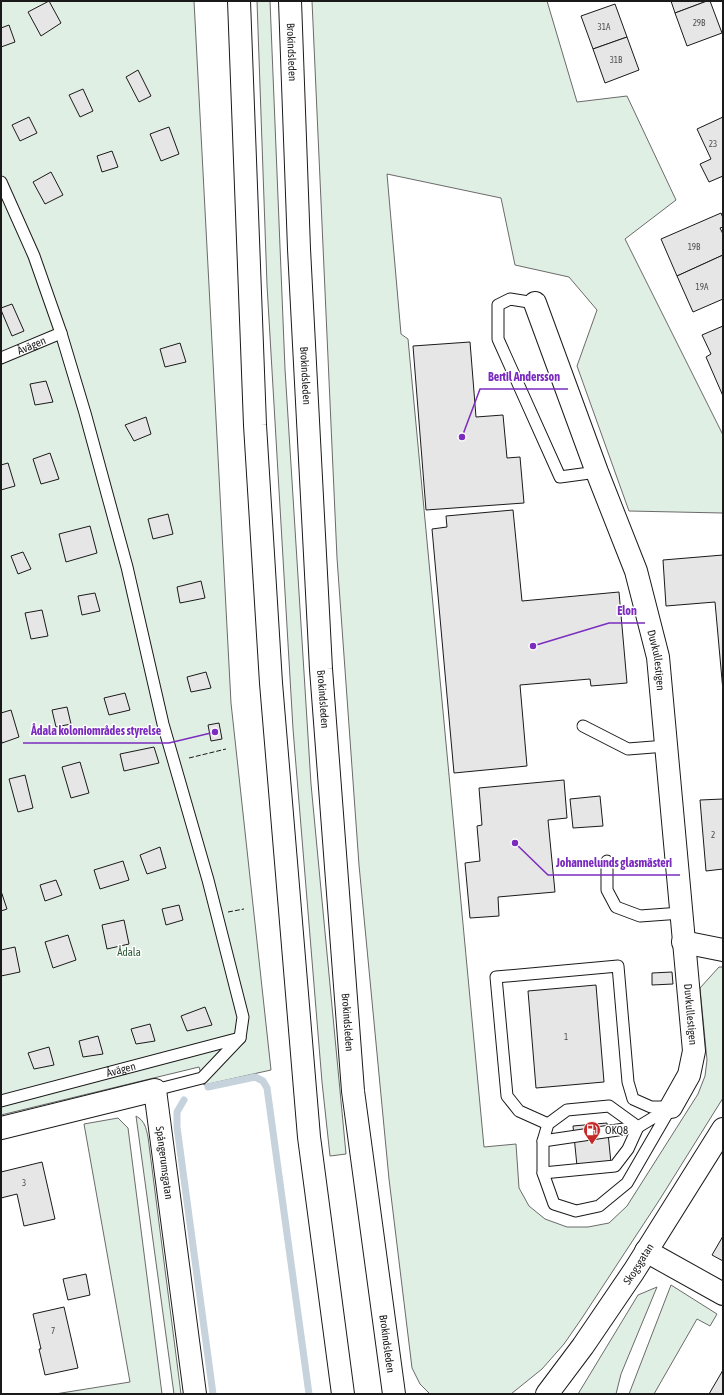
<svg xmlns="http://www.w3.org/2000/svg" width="724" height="1395" font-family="'Asap Condensed',sans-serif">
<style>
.green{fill:#e0efe3;stroke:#6a6a6a}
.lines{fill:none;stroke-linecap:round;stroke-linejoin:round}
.stream{stroke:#c6d2dc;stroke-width:7}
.building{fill:#e6e6e6;stroke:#1a1a1a}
.service-casing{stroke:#1a1a1a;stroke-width:13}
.minor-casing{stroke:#1a1a1a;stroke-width:24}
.tertiary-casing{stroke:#1a1a1a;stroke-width:24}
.secondary-casing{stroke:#1a1a1a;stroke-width:24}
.service{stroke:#fff;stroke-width:11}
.minor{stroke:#fff;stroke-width:22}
.tertiary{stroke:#fff;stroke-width:22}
.secondary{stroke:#fff;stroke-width:22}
.fence{stroke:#1a1a1a;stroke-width:1;stroke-dasharray:5 2;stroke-linecap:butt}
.labels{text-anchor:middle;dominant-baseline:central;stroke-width:3;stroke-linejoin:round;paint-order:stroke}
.number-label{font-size:9px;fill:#4d4d4d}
.street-label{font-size:11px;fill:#1a1a1a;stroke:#fff}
.park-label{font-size:11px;fill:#2b5a34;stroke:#fff}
.poi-label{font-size:11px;fill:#1a1a1a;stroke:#fff;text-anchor:start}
.leader{fill:none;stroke:#7b2cbf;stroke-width:1.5}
.callout-dot{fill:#7b2cbf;stroke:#fff;stroke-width:1.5}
.callout-label{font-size:12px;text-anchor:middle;font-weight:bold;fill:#7b2cbf;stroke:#fff;stroke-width:3;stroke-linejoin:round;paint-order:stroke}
</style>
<rect width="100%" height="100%" fill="#fff"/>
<g class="green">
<polygon points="1,1 194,1 231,703 271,1070 204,1085 199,1067 1,1115"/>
<polygon points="257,1 270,1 285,369 311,784 346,1154 330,1156 322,1082 293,729 267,285"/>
<polygon points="312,1 547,1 577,102 627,96 676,200 625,239 723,435 723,513 629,511 577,366 597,310 569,277 515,265 501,198 387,174 401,334 408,339 484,1147 516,1144 519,1188 529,1206 545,1219 567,1227 588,1227 609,1223 627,1206 698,1094 705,1076 707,1060 700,988 719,967 723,967 723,1098 660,1199 582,1318 564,1344 542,1369 511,1394 430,1394 420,1384 412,1368 389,1179 359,865 337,558"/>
<path d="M136,1116C145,1121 146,1128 148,1137L181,1394H174Z"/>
<polygon points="118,1118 128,1128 162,1394 55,1394 130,1382 84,1124"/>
<polygon points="671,1285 717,1314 710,1326 697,1319 654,1394 629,1394"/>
<polygon points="657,1287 621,1374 616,1394 578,1394 638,1295"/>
</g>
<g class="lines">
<g class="stream">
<polyline points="208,1087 255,1077 263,1081 267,1088 309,1394"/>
<polyline points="184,1100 177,1112 177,1127 213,1394"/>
</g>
</g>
<g class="building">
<polygon points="49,1 61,23 41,36 28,12"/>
<polygon points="671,1 707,1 675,13"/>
<polygon points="707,1 710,1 722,33 687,46 675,13"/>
<polygon points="615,4 627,37 593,49 581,16"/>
<polygon points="9,25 15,42 1,47 1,28"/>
<polygon points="627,37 639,70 605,83 593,49"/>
<polygon points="138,70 151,96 139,102 126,77"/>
<polygon points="83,89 93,111 80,117 69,95"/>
<polygon points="29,117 37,133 20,141 12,125"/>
<polygon points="723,117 723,176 709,182 700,164 711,159 697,129"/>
<polygon points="169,127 179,154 161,161 150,134"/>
<polygon points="112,151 118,167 102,172 97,156"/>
<polygon points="51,172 63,195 45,204 33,182"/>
<polygon points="721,213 723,218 723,227 720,228 723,234 723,255 677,276 661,239"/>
<polygon points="723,255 723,299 693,312 677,276"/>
<polygon points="12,304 24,331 12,336 1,310 1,308"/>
<polygon points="723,326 723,396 706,357 711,354 702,335"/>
<polygon points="470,342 476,417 503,415 507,458 520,457 524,503 426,510 413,346"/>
<polygon points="180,343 186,362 165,367 160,349"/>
<polygon points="46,381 53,402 35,405 30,384"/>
<polygon points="146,417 151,434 134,441 125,425"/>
<polygon points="50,453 59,479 41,484 33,459"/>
<polygon points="8,463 15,486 1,490 1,465"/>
<polygon points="513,510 522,601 619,592 627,683 591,686 590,679 520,685 527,766 454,773 432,529 447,527 446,516"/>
<polygon points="168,514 173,534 153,539 148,519"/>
<polygon points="90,526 97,553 66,562 59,534"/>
<polygon points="23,552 31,569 18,574 11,556"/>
<polygon points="723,555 723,691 715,602 666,606 663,560"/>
<polygon points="201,581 205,598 180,603 177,587"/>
<polygon points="95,593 100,611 82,615 78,596"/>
<polygon points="42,610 48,636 31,639 25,613"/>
<polygon points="206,672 211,688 191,692 187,677"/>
<polygon points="125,693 130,710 109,715 104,698"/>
<polygon points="67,707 71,724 56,727 52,710"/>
<polygon points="11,710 19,737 2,743 1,738 1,713"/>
<polygon points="219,723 222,739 211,741 208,725"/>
<polygon points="154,747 159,763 124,771 120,754"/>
<polygon points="80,762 89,793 71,798 62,767"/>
<polygon points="25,775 33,808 18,812 9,779"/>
<polygon points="564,780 567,818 548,820 555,892 498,897 499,916 470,918 465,863 480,861 477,826 482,825 479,788"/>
<polygon points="600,796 603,826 573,828 570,799"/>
<polygon points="723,799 723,869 706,871 700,800"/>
<polygon points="160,847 166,868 147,874 140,855"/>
<polygon points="123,861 129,880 100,889 94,870"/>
<polygon points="56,880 62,895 45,901 40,885"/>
<polygon points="1,891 7,909 1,911"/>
<polygon points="179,905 183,920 166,925 162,909"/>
<polygon points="124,920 129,944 107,949 102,925"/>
<polygon points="68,935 76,960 53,968 45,942"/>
<polygon points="15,947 20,972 1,976 1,950"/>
<polygon points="672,972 673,984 652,985 652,973"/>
<polygon points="596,985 604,1082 536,1088 528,991"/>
<polygon points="205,1007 212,1025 187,1031 181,1016"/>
<polygon points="150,1024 155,1041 136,1044 131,1029"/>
<polygon points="98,1036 103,1054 83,1057 79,1041"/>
<polygon points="49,1047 54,1065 34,1069 28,1053"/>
<polygon points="607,1123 611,1163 577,1166 573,1126"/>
<polygon points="42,1162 55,1219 24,1226 17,1194 1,1198 1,1172"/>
<polygon points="723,1236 723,1261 712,1255"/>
<polygon points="86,1274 90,1295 68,1300 63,1279"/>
<polygon points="64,1307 78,1368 45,1375 39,1349 41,1349 33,1314"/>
<polygon points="723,1370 723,1394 709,1394"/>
</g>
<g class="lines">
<defs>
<g id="service">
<polyline points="1,182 34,256 61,333 85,413 127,567 163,724 208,880 243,1017 240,1038 202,1078 155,1090"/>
<polyline points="535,303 510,299 498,305 498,339 560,477 597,472"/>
<path id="s1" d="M1,358L61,333"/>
<polyline points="583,726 628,749 666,746"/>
<polyline points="607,861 607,890 616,907 640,916 681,913"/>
<path id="s2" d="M1,1101L240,1038"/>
<polygon points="609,1106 638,1127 671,1107 627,1183 599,1206 576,1211 554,1204 543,1173 543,1141 548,1124 567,1110"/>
<polyline points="548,1124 519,1111 507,1096 496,977 618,966 628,1082 633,1099 651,1107 671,1107"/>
<polyline points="543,1141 638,1127"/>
<polyline points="543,1173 615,1166 628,1149 638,1127"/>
</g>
<g id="minor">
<path id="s3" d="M535,303L597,472L636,571L658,657L694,1051L689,1075L671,1107"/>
<polyline points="683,942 723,950"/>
<path id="s4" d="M1,1128L155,1090L195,1394"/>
<polyline points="646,1251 723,1294"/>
</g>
<g id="tertiary">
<path id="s5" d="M547,1394L583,1346L634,1271L723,1129"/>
</g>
<g id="secondary">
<polyline points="239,1 255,425 271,683 309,1137 343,1394"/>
<path id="s6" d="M290,1L299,249L321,669L353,1091L394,1394"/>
</g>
</defs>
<use href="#service" class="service-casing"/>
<use href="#minor" class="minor-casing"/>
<use href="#tertiary" class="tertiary-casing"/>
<use href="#secondary" class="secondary-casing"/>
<use href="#service" class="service"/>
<use href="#minor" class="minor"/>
<use href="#tertiary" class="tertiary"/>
<use href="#secondary" class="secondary"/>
<g class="fence">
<polyline points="189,758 226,749"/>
<polyline points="228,912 244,909"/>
</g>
</g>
<defs>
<symbol id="fuel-pin" viewBox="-11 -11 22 30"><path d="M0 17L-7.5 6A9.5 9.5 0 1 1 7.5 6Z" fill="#c62828" stroke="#fff"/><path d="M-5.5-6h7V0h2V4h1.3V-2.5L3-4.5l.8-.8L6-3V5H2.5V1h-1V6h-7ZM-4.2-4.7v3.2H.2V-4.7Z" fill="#fff"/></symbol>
</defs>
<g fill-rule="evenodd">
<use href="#fuel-pin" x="582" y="1120" width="20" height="27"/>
</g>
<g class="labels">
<g class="number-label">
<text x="699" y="23">29B</text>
<text x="604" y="27">31A</text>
<text x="616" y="60">31B</text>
<text x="713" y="144">23</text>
<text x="694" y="247">19B</text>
<text x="702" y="287">19A</text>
<text x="713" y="835">2</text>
<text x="566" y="1037">1</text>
<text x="24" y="1183">3</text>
<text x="53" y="1331">7</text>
</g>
<g class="street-label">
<text stroke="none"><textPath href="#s6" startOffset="51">Brokindsleden</textPath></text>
<text stroke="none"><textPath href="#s1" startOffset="33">Åvägen</textPath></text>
<text stroke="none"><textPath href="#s6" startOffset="375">Brokindsleden</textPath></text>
<text stroke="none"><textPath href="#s3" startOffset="378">Duvkullestigen</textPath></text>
<text stroke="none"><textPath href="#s6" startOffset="699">Brokindsleden</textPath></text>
<text stroke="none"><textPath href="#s3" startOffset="734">Duvkullestigen</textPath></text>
<text stroke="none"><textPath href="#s6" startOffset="1023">Brokindsleden</textPath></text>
<text stroke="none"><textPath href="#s2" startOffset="124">Åvägen</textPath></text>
<text stroke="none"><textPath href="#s4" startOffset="232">Spångerumsgatan</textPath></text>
<text stroke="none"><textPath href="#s5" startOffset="159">Skogsgatan</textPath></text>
<text stroke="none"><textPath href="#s6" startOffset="1347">Brokindsleden</textPath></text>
</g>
<g class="park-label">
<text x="129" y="952">Ådala</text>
</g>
<g class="poi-label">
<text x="605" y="1130">OKQ8</text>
</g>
</g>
<path class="leader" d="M462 437L480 389H568M533 646L609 623H645M215 732L169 743H23M515 843L548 875H680"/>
<g class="callout-dot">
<circle cx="462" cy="437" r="4"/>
<circle cx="533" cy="646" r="4"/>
<circle cx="215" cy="732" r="4"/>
<circle cx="515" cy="843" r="4"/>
</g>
<g class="callout-label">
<text x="524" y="381">Bertil Andersson</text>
<text x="627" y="615">Elon</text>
<text x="96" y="735">Ådala koloniområdes styrelse</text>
<text x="614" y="867">Johannelunds glasmästeri</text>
</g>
<rect width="724" height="1395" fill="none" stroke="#1a1a1a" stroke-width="4"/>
</svg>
